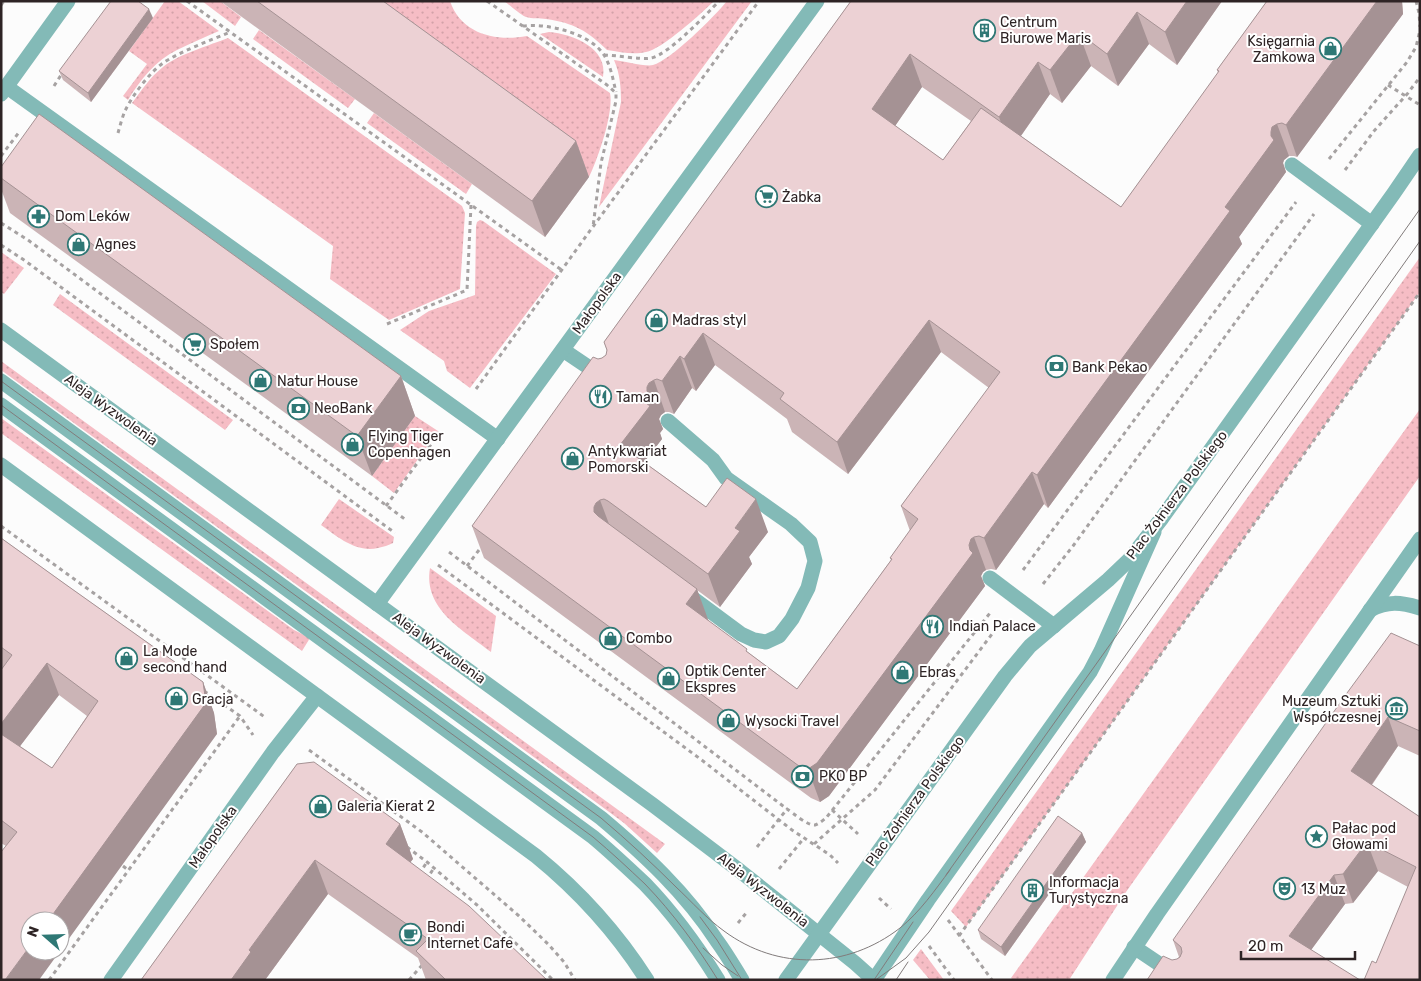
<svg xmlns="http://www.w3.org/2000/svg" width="1421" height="981" font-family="Rubik,sans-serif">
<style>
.grass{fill:url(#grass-dots)}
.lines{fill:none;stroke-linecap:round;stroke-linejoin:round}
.path{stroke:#a6a2a2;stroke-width:3;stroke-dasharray:4 4;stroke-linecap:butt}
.service{stroke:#83bab7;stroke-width:15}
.minor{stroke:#83bab7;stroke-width:15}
.tertiary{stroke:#83bab7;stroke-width:15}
.tram{stroke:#817b7b;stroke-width:1}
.wall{fill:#cbb4b6;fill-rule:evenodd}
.shaded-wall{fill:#a59294}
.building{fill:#ecd1d4;stroke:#a59294;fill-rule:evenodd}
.labels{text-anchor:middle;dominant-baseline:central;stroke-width:4;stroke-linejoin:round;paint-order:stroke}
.poi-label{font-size:14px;fill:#2e2425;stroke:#fff;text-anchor:start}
.street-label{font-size:14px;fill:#2e2425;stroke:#fff}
</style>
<defs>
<pattern id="grass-dots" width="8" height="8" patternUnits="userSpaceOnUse" patternTransform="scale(1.25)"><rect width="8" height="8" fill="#f6bdc5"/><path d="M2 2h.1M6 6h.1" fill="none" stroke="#d3a2a9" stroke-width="1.8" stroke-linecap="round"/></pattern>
</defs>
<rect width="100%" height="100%" fill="#fcfcfc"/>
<g class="grass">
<path d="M165,1H178L219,31C205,37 191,43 177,50C156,60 140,80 128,100L123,96L147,64L129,51Z"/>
<polygon points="202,1 220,1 241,17 235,26"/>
<path d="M347,1H450C461,34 496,42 527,36L610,93C614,112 598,159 589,177Z"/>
<path d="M504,1H714C702,13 661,50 646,52C634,55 620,52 607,50C588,31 574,23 546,19C540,18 532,19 526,17C519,14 511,6 504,1Z"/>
<path d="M727,1H752L599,207L621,102C621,87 620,74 614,60C623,61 646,67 653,65C671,60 714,17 727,1Z"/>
<polygon points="259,30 355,99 348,108 253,39"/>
<path d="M549,32C573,34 608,48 603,77L540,34Z"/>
<path d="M228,38L462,206L465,213L460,289L389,320L330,279L333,246L132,103C142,90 150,77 163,67C179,54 208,46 228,38Z"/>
<polygon points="374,113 472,184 466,194 367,123"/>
<polygon points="480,220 483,221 556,274 470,388 447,371 444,361 400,330 429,311 475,295 476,226 477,222"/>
<polygon points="1,252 24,268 4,294 1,292"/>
<polygon points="1420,257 1420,292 966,927 951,911"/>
<polygon points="60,294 233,420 225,430 53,305"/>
<polygon points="1,361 665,844 657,853 624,823 597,803 1,370"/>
<polygon points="1420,409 1420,476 1126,892 1069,980 1013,980 1011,978"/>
<polygon points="415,416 438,431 394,493 372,476"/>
<polygon points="1,418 294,630 310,638 302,651 1,433"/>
<path d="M339,499L394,537L393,543C389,545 383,547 378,548C356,553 338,537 321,525Z"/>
<path d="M430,568L496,616L491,652C463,630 423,609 430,568Z"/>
<polygon points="921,949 944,980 930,980 913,960"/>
</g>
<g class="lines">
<g class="path">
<polyline points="187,1 563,271"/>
<polyline points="487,1 607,85 616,93 616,101 601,163 593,227"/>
<polyline points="1416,1 1419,13 1420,27"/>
<polyline points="1,5 4,1"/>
<path d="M523,26C547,23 590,33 604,55C611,66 613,80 616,92"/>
<path d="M604,55C616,55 641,60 651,58C668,55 706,15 719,1"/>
<polyline points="1388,85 1420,105"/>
<polyline points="54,86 63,72"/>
<path d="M118,133C120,126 122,118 125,111C132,96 149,73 163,63C181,51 209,41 230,32"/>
<polyline points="1,156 20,131"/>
<polyline points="1329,159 1407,62 1416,47 1420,30"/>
<polyline points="1345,170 1374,131 1408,93 1420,77"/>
<polyline points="1,223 28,240 406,520"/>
<polyline points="1,245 24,260 395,533"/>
<polyline points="387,324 467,290 471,205"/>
<polyline points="476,389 592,228 759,1"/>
<polyline points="386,506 440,432"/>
<polyline points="1,526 266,718"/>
<polyline points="449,552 787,809"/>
<polyline points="438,565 703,761 792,830 830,855 838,863"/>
<polyline points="467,566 482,546"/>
<polyline points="1023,570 1296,202"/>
<polyline points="1043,584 1073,546 1314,214"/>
<polyline points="204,691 240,716 253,735"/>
<polyline points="309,750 422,832 519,916 548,944 564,962 575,980"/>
<polyline points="832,810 858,834"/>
<polyline points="814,844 875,790 1001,622"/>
<polyline points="407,847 427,862 477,905 553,980"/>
<path d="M757,847L787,809C793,813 808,826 815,825C819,824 823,820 826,818L990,613"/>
<polyline points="123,866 128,870"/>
<polyline points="779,869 804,838"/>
<polyline points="419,874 427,862"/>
<polyline points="426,880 434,868"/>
<polyline points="879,898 891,909"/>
<polyline points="948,920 992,980"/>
<polyline points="738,923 747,912"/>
<polyline points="959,936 1420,292"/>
<polyline points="929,946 954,980"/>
<polyline points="49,980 240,716"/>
<polyline points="409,980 423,964"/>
</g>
<g class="service">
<polyline points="7,87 498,439"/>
<polyline points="1292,165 1372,224"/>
<polyline points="563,350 603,377"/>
<path d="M1,381L601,818C644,854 686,893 717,941C726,953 734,967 742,980"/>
<path d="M1,405L593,837C611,852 628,868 645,884C673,913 697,946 718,980"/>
<polyline points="668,421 713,460 726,478 791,524 810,542 815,561 808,588 792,619 779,636 766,642 754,640 741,634 687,594"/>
<polyline points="990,578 1054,626"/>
<polyline points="874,980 928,900 1090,672 1101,651 1154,532"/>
</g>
<g class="minor">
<polyline points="1,94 68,1"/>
<polyline points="377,604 817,1"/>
<path d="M1370,610C1388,601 1400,602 1420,608"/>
<polyline points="1134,947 1183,980"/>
<polyline points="111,980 273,752 317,696"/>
</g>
<g class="tertiary">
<polyline points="1,330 653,805 740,871 855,963 874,980"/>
<path d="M1,465L536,856C579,891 617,933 647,980"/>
<polyline points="786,980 1005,676 1030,646 1108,580 1129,560 1162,518 1394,193 1420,155"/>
<polyline points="1113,980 1157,914 1420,539"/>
</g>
<g class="tram">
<path d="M1,381L601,818C627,840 652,863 676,887C692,902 706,918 724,931C778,971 847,969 900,928C920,912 935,890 950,870"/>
<path d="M1,405L593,837C611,852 628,868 645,884C673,913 697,946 718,980"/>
<polyline points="946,875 1420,209"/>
<polyline points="700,917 717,940 742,980"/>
<polyline points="703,948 722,965 738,976"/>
<polyline points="877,979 906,958 929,932 1420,241"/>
<polyline points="874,980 913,922"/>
<polyline points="896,980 908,962"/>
</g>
</g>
<g class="wall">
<polygon points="220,1 383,1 576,141 589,177 545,237"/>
<path d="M851,1H1222L1177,65L1149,44L1118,86L1091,66L1062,103L1050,94L1021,136L1121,207L1218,73L1217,70L1267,1H1402L1403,14L1297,157L1294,156H1289L1284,160L1283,163L1286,172L1239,237L1242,244L1048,508L1044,504L996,570L991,569L986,570L983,572L981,576L985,586L829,796L820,802L811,798L484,558L472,526L598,359L602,358L606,355L607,351L604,342ZM922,87L971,121L943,160L895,126ZM941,352L989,388L901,506L910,531L890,558L891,560L797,689L749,653L708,621L697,590L720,607L752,564L749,557L768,532L706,507L644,462L662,439L660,433L663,429L659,419L661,415L665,412H669L674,414L692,388L696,391L715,365L787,419L792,432L848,474Z"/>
<polygon points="153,18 91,102 63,80 59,71"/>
<polygon points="1,167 401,376 415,416 372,476 10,213 1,189"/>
<path d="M1,538L65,584L203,682L214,713L217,734L6,846L1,843ZM59,695L87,716L52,768L20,746Z"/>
<polygon points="1420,646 1420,756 1398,746 1372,785 1420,817 1420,980 1376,963 1408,887 1378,871 1353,903 1345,904 1311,950 1177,959 1179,957 1173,940"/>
<polygon points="297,764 400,824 413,859 410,862 547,980 426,980 418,958 328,894 265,980 141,980"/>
<polygon points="1082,833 1086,842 1005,956 981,939 978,930"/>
</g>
<g class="shaded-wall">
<polygon points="1187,1 1222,1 1177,65 1165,32"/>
<polygon points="1377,1 1402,1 1403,14 1297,157 1286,125"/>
<polygon points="149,9 153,18 91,102 88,93"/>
<polygon points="1137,12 1149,44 1118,86 1107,54"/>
<polygon points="1079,33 1091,66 1062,103 1050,70"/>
<polygon points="910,54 922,87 884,142 872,109"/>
<polygon points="1038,62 1050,94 1011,150 999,117"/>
<polygon points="1277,124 1289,156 1284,160 1283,163 1286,172 1239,237 1242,244 1048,508 1037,475 1225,207 1271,136 1271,132 1272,127"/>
<polygon points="576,141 589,177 545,237 532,201"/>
<polygon points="929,320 941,352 848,474 837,442"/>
<polygon points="703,333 715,365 696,391 684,359"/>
<polygon points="680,356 692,388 674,414 662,381"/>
<polygon points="401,376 415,416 372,476 357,436"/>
<polygon points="654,380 665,412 661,415 659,419 663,429 660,433 662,439 632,478 620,445 646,403 647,387 649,383"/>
<polygon points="1032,472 1044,504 996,570 984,538"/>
<polygon points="756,499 768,532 749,557 752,564 720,607 708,574 735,528"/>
<polygon points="600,500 612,532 594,512 594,507 596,503"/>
<polygon points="974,537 986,570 983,572 981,576 985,586 829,796 820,802 808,769 970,550 969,545 971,539"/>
<polygon points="697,589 709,622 686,604"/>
<polygon points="47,663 59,695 8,762 1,745 1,724"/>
<polygon points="203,682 214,713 217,734 39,980 5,980 30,946 30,951 60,951 60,921 48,921"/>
<polygon points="1388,717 1398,746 1361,800 1351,771"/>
<polygon points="400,824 413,859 398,878 386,844"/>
<polygon points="1082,833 1086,842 1005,956 1001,947"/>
<polygon points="1367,842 1378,871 1353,903 1343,874"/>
<polygon points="315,860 328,894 265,980 231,980 249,950"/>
<polygon points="1334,875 1345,904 1300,965 1289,936"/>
</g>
<g class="building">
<polygon points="111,1 138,1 149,9 88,93 59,71"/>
<polygon points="257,1 383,1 576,141 532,201"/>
<path d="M851,1H1187L1165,32L1137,12L1107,54L1079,33L1050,70L1038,62L999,117L910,54L872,109L943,160L981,108L1121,207L1219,71L1217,70L1267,1H1377L1286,125L1282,123L1277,124L1272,127L1271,132V136L1274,140L1225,207L1230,211L1037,475L1032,472L984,538L979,536L974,537L971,539L969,545L970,550L973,553L817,763L808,769L799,766L472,526L593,357L598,359L602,358L606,355L607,350L604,342ZM929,320L1000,372L901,506L918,519L890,558L892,559L797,689L746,651L747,649L686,604L697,589L598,516L594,512V507L596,503L600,500L604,499L608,501L708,574L740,531L735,528L756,499L727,478L706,507L620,445L650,406L646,403L651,396L647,391V387L649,383L654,380L657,379L662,381L680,356L684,359L703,333L784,393L780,399L837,442Z"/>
<polygon points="39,114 401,376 357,436 1,178 1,167"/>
<polygon points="1,538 65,584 203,682 206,703 48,921 30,921 30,946 5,980 1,980 1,852 17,832 1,820 1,734 52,768 98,701 47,663 1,724 1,670 12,655 1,647"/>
<polygon points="1391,633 1420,646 1420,731 1388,717 1351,771 1420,817 1420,980 1364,980 1372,961 1376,963 1416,867 1367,842 1343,874 1334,875 1289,936 1360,980 1147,980 1163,956 1172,960 1177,959 1180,957 1182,952 1181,947 1173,940 1347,693"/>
<polygon points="314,762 400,824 386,844 469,906 547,980 446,980 416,951 428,939 315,860 249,950 251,952 231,980 141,980 297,764"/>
<polygon points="1058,816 1082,833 1001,947 978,930"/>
</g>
<defs>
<symbol id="building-ring" viewBox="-11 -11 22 22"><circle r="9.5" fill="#fff" stroke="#2f7875" stroke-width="1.5"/><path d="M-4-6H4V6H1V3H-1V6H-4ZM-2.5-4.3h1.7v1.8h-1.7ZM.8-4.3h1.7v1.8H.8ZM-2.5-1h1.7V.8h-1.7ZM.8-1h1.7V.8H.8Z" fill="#2f7875"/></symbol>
<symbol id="shop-ring" viewBox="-11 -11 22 22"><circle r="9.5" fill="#fff" stroke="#2f7875" stroke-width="1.5"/><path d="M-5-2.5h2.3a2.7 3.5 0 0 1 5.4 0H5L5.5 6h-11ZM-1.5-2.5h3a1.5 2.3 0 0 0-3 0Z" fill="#2f7875"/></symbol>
<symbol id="supermarket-ring" viewBox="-11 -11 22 22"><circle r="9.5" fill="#fff" stroke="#2f7875" stroke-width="1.5"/><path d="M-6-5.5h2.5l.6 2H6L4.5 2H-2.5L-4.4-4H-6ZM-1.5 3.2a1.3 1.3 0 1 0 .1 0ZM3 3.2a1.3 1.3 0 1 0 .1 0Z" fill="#2f7875"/></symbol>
<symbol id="pharmacy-ring" viewBox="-11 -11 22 22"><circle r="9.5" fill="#fff" stroke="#2f7875" stroke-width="1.5"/><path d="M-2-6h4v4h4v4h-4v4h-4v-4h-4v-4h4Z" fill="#2f7875"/></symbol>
<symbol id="bank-ring" viewBox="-11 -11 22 22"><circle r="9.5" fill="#fff" stroke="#2f7875" stroke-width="1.5"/><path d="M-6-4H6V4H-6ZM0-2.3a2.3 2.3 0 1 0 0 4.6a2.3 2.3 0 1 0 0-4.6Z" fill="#2f7875"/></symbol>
<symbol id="restaurant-ring" viewBox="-11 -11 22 22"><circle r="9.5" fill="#fff" stroke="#2f7875" stroke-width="1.5"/><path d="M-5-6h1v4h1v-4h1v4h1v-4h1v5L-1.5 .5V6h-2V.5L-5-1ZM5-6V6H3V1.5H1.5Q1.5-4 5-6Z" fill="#2f7875"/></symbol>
<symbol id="museum-ring" viewBox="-11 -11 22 22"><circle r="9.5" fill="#fff" stroke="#2f7875" stroke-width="1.5"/><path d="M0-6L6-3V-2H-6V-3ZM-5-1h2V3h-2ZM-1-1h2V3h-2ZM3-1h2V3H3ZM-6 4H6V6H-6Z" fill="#2f7875"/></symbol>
<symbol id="sight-ring" viewBox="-11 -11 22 22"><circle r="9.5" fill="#fff" stroke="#2f7875" stroke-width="1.5"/><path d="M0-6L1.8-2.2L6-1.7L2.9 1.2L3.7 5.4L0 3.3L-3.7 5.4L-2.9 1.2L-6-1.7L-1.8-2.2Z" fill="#2f7875"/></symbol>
<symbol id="theatre-ring" viewBox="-11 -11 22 22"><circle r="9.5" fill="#fff" stroke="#2f7875" stroke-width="1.5"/><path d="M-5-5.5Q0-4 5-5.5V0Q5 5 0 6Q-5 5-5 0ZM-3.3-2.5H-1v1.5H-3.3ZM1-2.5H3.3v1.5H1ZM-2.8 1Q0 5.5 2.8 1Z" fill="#2f7875"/></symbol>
<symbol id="cafe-ring" viewBox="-11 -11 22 22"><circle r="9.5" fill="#fff" stroke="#2f7875" stroke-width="1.5"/><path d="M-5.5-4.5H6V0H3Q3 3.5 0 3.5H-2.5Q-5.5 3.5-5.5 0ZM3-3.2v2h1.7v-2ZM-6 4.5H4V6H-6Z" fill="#2f7875"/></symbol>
</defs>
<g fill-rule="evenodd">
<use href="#building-ring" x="972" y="18" width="25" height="25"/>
<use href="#shop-ring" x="1318" y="36" width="25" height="25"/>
<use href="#supermarket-ring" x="754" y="184" width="25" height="25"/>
<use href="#pharmacy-ring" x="26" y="204" width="25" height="25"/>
<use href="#shop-ring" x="66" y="232" width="25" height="25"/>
<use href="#shop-ring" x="644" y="308" width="25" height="25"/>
<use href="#supermarket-ring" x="182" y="332" width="25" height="25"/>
<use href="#bank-ring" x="1044" y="354" width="25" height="25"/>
<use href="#shop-ring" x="248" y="368" width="25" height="25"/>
<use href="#restaurant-ring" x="588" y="384" width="25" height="25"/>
<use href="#bank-ring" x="286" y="396" width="25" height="25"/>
<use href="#shop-ring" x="340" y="432" width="25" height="25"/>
<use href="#shop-ring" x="560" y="446" width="25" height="25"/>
<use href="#restaurant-ring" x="920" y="614" width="25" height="25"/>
<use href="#shop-ring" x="598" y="626" width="25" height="25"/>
<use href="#shop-ring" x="114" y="646" width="25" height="25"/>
<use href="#shop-ring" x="890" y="660" width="25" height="25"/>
<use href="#shop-ring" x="656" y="666" width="25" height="25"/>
<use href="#shop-ring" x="164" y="686" width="25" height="25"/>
<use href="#museum-ring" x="1384" y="696" width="25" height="25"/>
<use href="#shop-ring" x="716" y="708" width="25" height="25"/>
<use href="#bank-ring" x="790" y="764" width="25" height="25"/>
<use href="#shop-ring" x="308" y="794" width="25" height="25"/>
<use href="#sight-ring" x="1304" y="824" width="25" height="25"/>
<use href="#theatre-ring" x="1272" y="876" width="25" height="25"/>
<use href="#building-ring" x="1020" y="878" width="25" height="25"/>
<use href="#cafe-ring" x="398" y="922" width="25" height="25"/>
</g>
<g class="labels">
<g class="poi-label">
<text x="1000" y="22">Centrum<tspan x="1000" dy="16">Biurowe Maris</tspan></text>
<text x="1315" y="41" text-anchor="end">Księgarnia<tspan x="1315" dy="16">Zamkowa</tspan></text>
<text x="782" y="197">Żabka</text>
<text x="55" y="216">Dom Leków</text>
<text x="95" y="244">Agnes</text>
<text x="672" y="320">Madras styl</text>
<text x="210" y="344">Społem</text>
<text x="1072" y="367">Bank Pekao</text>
<text x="277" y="381">Natur House</text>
<text x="616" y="397">Taman</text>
<text x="314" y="408">NeoBank</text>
<text x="368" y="436">Flying Tiger<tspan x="368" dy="16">Copenhagen</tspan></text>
<text x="588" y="451">Antykwariat<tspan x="588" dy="16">Pomorski</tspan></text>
<text x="949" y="626">Indian Palace</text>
<text x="626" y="638">Combo</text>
<text x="143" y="651">La Mode<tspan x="143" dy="16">second hand</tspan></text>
<text x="685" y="671">Optik Center<tspan x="685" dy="16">Ekspres</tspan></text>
<text x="919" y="672">Ebras</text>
<text x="192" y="699">Gracja</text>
<text x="1381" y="701" text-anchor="end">Muzeum Sztuki<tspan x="1381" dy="16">Współczesnej</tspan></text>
<text x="745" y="721">Wysocki Travel</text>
<text x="819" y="776">PKO BP</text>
<text x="337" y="806">Galeria Kierat 2</text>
<text x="1332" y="828">Pałac pod<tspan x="1332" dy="16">Głowami</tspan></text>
<text x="1049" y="882">Informacja<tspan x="1049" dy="16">Turystyczna</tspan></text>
<text x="1301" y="889">13 Muz</text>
<text x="427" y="927">Bondi<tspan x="427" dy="16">Internet Cafe</tspan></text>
</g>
<g class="street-label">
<text transform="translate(597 303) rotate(-54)">Małopolska</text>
<text transform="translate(111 410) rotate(36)">Aleja Wyzwolenia</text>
<text transform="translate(1177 495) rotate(-53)">Plac Żołnierza Polskiego</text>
<text transform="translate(439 648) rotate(36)">Aleja Wyzwolenia</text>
<text transform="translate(915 801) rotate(-54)">Plac Żołnierza Polskiego</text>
<text transform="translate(213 837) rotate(-55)">Małopolska</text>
<text transform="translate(763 890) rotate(38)">Aleja Wyzwolenia</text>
</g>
</g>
<rect width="1421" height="981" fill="none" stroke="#2e2425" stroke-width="5"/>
<g transform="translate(45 936) rotate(290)"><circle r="24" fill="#ffffff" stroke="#aba7a8"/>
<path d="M0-4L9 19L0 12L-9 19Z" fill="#2f7875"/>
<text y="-8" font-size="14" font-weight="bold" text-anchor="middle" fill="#2e2425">N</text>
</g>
<path d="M1241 951v8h114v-8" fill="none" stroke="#2e2425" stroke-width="2.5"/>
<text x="1248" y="951" font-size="15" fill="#2e2425" stroke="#ffffff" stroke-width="4" paint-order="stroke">20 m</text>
</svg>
